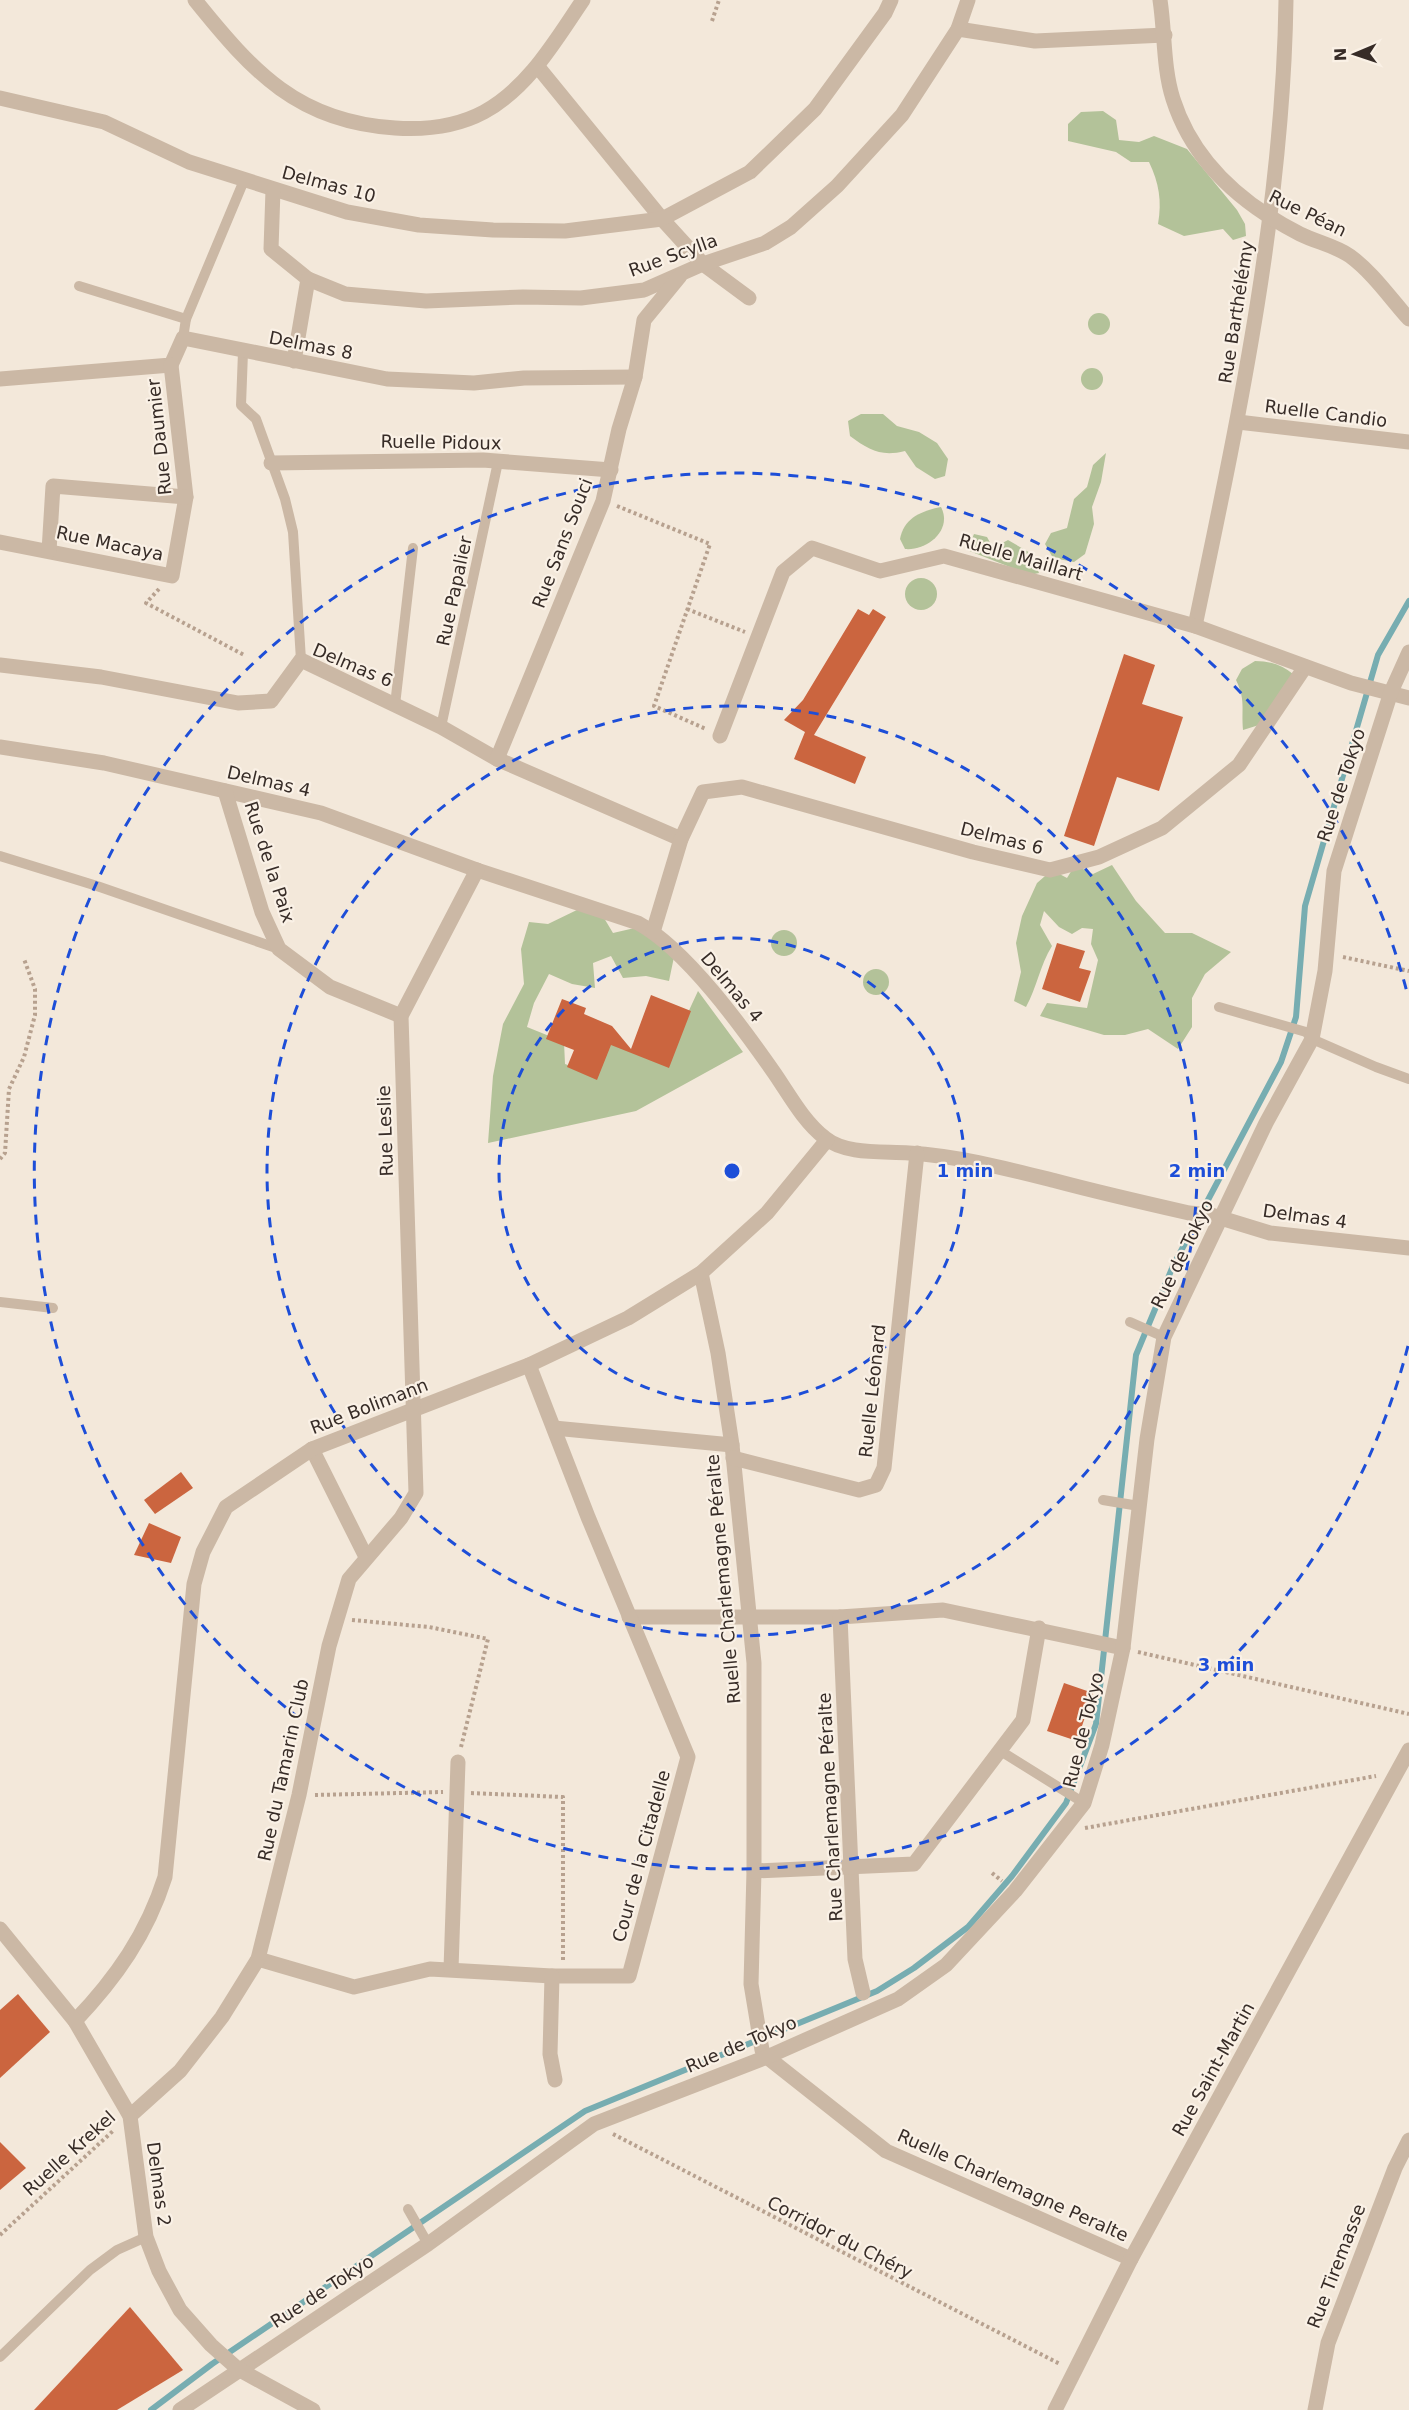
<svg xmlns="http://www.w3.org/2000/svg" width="1409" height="2410" font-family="'DejaVu Sans',sans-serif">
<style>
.green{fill:#b3c299}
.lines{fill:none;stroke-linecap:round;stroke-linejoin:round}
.stream{stroke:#77adb1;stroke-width:6}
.building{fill:#cb653f}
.path{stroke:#b7a18f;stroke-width:4;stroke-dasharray:3 3;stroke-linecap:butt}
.service{stroke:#cbb8a5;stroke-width:10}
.minor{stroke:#cbb8a5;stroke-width:15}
.tertiary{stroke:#cbb8a5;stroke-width:15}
.ring{fill:none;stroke:#1d4ed8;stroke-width:3;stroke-dasharray:10 8}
.labels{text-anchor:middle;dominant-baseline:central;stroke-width:4.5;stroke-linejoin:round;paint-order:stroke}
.street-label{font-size:18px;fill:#372c27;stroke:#faf1e6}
.centre{fill:#1d4ed8;stroke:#faf1e6;stroke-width:3}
.ring-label{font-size:18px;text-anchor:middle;font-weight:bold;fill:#1d4ed8;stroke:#faf1e6;stroke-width:4.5;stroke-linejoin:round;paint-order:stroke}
</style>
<rect width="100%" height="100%" fill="#f3e8da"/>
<g class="green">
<path d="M1103,111L1116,120L1119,140L1139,142L1154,136L1187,149L1237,210L1245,224L1246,236L1233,240L1223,229L1184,236L1158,224C1162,201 1159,183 1149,162H1131L1116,152L1068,141V124L1081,112Z"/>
<circle cx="1099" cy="324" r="11"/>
<circle cx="1092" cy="379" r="11"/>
<path d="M861,414H883L897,426L919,432L937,443L948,459L945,476L935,479L916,467L905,451C881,457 869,450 850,436L848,421Z"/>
<polygon points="1106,453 1101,482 1092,507 1094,524 1085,554 1074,562 1053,558 1045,544 1051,533 1067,528 1074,499 1087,487 1093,465"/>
<path d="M941,507C953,530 927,551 905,549L900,539C904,518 921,511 941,507Z"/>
<polygon points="974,534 987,537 993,548 1008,540 1032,554 1039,573 1030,575 967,550"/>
<circle cx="921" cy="594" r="16"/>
<path d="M1255,661C1270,661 1282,665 1293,674L1259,725L1243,730C1241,707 1246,701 1236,680L1242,669Z"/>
<path d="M1075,865L1093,874L1112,865L1136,901L1165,933H1192L1231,952L1205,974L1192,998V1027L1178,1049L1148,1029L1125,1035H1104L1040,1016L1047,1003L1087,1008L1098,960L1091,944L1093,929L1082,928L1072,934L1059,927L1044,911L1040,925L1052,946C1040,965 1037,987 1026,1007L1014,1001L1021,972L1016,943L1022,916L1037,883L1052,870L1067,878Z"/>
<polygon points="581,908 604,918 613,933 639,927 674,957 669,981 646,976 623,978 611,956 593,963 595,988 572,984 549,974 534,1003 527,1027 564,1042 565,1064 582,1070 601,1040 666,1060 698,991 743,1052 636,1111 488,1143 493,1076 503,1024 524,984 521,949 529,922 548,924"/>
<circle cx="784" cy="943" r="13"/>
<circle cx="876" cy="982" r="13"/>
</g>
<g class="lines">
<polyline class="stream" points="151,2410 212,2364 585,2111 877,1991 914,1968 968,1927 1012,1876 1066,1803 1096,1724 1136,1355 1173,1266 1281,1062 1296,1017 1305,906 1378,655 1409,601"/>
</g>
<g class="building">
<polygon points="858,609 869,615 873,609 886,617 814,735 866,757 855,784 794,759 805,732 784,720 803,700"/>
<polygon points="1124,654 1155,665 1142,704 1183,717 1159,791 1117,777 1094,846 1064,836"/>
<polygon points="1057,943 1085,951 1079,968 1091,971 1080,1002 1042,989"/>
<polygon points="651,995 691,1011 669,1068 611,1045 597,1080 567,1067 574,1050 546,1039 562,999 586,1008 584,1014 612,1026 631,1049"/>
<polygon points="181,1472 193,1488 155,1514 144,1500"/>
<polygon points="149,1523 181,1537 171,1563 134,1555"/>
<polygon points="1064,1683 1093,1693 1077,1741 1047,1731"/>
<polygon points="18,1994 50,2032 0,2078 0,2010"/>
<polygon points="0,2142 26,2168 0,2190"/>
<polygon points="130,2307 183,2370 117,2410 34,2410"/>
</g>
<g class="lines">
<g class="path">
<polyline points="712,21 719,0"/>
<polyline points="617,506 710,544 654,706 706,729"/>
<polyline points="159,589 146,603 244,655"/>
<polyline points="687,609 745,632"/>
<polyline points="1343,957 1409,971"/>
<polyline points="0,1159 5,1153 9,1089 24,1057 35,1015 35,989 24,959"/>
<polyline points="352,1620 429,1627 488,1639 461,1747"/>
<polyline points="1138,1652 1409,1714"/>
<polyline points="471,1793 563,1797 563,1962"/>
<polyline points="315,1795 443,1792"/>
<polyline points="1085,1828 1376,1776"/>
<polyline points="992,1873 1002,1881"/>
<polyline points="613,2134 1060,2364"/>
<polyline points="0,2235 114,2130"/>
</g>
<g class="service">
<polyline points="79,286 186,319"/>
<polyline points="183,338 186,319 245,178"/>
<polyline points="243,352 241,405 256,419 285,499 293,532 301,660"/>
<polyline points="395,705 413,548"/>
<polyline points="441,727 498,462"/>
<polyline points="0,856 97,886 279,949"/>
<polyline points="1219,1007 1306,1032 1312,1039 1376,1067 1409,1079"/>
<polyline points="0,1302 53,1308"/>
<polyline points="1130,1322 1164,1337"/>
<polyline points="1103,1500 1139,1506"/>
<polyline points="999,1750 1084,1803"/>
<polyline points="408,2209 428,2244"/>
<polyline points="0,2357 90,2270 117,2250 146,2237"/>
</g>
<g class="minor">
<polyline points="958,29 1035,41 1165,35"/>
<polyline points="538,67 662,219 703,264 749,298"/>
<polyline points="0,98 104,122 189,162 347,212 419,225 493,230 565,231 662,219 750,172 815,109 885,13 891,0"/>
<polyline points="273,190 271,249 308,279 345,294 426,301 523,297 581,298 644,290 703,264 765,243 791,227 837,186 902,115 958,29 968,0"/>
<polyline points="294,361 308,279"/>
<polyline points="0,379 171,365 183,338 387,379 474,383 524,378 635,377"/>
<polyline points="1238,422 1409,442"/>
<polyline points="271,463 483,460 611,470"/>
<polyline points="0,542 172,576 186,497 171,365"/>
<polyline points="49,551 53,486 186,497"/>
<path d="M1195,626C1238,420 1283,212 1286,0"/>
<polyline points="0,665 101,677 238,703 271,701 301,660 441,727 497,759 681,839 703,792 742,787 973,852 1050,870 1099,857 1162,828 1239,765 1305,667"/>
<polyline points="720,736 783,572 812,548 880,571 944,556 1195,626 1351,683 1409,698"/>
<path d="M0,747L104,763L321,813L477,870L638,923C686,949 743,1028 775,1074C790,1096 804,1122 825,1138C846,1155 883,1151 909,1153C959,1156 1008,1169 1056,1181C1101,1193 1145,1203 1189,1213L1211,1215L1270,1233L1409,1248"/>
<polyline points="497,759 603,501 619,429 635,377 644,320 680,276"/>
<polyline points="225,791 262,912 279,949 330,987 401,1016"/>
<polyline points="653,932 681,839"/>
<polyline points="701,1273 718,1353 732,1445 754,1663 754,1871 751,1984 762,2050 767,2057 886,2151 1131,2259"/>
<polyline points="554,1428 732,1445"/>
<polyline points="312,1449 366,1557"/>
<polyline points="733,1458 859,1490 876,1485 884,1468 917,1153"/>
<polyline points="629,1617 840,1617 943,1610 1123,1648"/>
<polyline points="840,1617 855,1959 863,1993"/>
<polyline points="754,1871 914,1864 1023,1720 1039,1628"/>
<polyline points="258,1959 354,1987 430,1969 552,1976 629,1976 688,1757 588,1517 529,1365"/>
<polyline points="451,1969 458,1762"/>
<polyline points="552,1976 550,2054 555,2080"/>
<path d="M75,2021C116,1978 147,1934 165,1877L194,1584L203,1552L226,1507L312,1449L529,1365L628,1318L701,1273L767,1213L827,1140"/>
<polyline points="130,2116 180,2071 222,2017 258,1959 299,1795 329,1646 349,1579 401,1518 416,1493 401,1016 477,870"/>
<polyline points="180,2410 428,2244 594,2124 767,2057 898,1999 946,1965 1015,1891 1084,1803 1102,1745 1123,1648 1147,1439 1164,1337 1266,1123 1312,1039 1325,971 1334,871 1391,692 1409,652"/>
</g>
<g class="tertiary">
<path d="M195,0C253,72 298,122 395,128C425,130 458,126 484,112C529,87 555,41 583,0"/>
<path d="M1160,0C1165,32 1163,68 1173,99C1193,162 1243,205 1300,234C1316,242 1336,246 1350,256C1373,273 1390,298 1409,319"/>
<polyline points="0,1929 75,2021 130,2116 146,2237 159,2271 180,2310 211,2345 238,2369 313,2410"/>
<polyline points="1055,2410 1131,2259 1409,1750"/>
<polyline points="1315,2410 1328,2343 1395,2168 1409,2140"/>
</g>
</g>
<g class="ring">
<circle cx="732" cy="1171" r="233"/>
<circle cx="732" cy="1171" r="465"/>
<path d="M1408 1346A698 698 0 1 1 1408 996"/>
</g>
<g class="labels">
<g class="street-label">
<text transform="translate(329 184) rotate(15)">Delmas 10</text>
<text transform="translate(1308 213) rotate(26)">Rue Péan</text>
<text transform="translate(673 255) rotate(-20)">Rue Scylla</text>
<text transform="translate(1236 312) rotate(-81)">Rue Barthélémy</text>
<text transform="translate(311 345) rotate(11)">Delmas 8</text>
<text transform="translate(1326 413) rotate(7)">Ruelle Candio</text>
<text transform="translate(159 437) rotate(-96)">Rue Daumier</text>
<text transform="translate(441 442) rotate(1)">Ruelle Pidoux</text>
<text transform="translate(110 543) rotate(12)">Rue Macaya</text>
<text transform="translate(562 543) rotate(-69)">Rue Sans Souci</text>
<text transform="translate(1021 557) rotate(16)">Ruelle Maillart</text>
<text transform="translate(454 591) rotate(-78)">Rue Papalier</text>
<text transform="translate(353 665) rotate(23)">Delmas 6</text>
<text transform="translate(269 781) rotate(13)">Delmas 4</text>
<text transform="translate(1341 785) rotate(-72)">Rue de Tokyo</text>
<text transform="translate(1002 838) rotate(14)">Delmas 6</text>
<text transform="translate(270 862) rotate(72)">Rue de la Paix</text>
<text transform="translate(732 987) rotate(50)">Delmas 4</text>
<text transform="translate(385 1131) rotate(-92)">Rue Leslie</text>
<text transform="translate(1305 1216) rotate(8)">Delmas 4</text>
<text transform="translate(1182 1254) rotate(-64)">Rue de Tokyo</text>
<text transform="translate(872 1391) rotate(-84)">Ruelle Léonard</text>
<text transform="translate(369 1406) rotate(-21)">Rue Bolimann</text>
<text transform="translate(723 1579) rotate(-95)">Ruelle Charlemagne Péralte</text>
<text transform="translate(1083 1730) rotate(-76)">Rue de Tokyo</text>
<text transform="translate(283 1770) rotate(-78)">Rue du Tamarin Club</text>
<text transform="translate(830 1807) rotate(-93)">Rue Charlemagne Péralte</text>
<text transform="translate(641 1856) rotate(-75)">Cour de la Citadelle</text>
<text transform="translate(741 2044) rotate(-23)">Rue de Tokyo</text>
<text transform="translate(1213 2069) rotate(-61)">Rue Saint-Martin</text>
<text transform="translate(69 2153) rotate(-42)">Ruelle Krekel</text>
<text transform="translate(159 2184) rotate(82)">Delmas 2</text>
<text transform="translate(1013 2185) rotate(24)">Ruelle Charlemagne Peralte</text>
<text transform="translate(840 2237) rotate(27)">Corridor du Chéry</text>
<text transform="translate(1336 2266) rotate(-69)">Rue Tiremasse</text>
<text transform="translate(322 2291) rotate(-33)">Rue de Tokyo</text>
</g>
</g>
<circle cx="732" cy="1171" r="9" class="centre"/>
<g class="ring-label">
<text x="965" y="1177">1 min</text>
<text x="1197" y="1177">2 min</text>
<text x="1226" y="1671">3 min</text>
</g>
<g transform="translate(1355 54) rotate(268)" stroke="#faf1e6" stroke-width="4.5" paint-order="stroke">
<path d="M0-4.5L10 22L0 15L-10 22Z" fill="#372c27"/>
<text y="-9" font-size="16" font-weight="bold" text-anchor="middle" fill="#372c27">N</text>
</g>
</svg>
